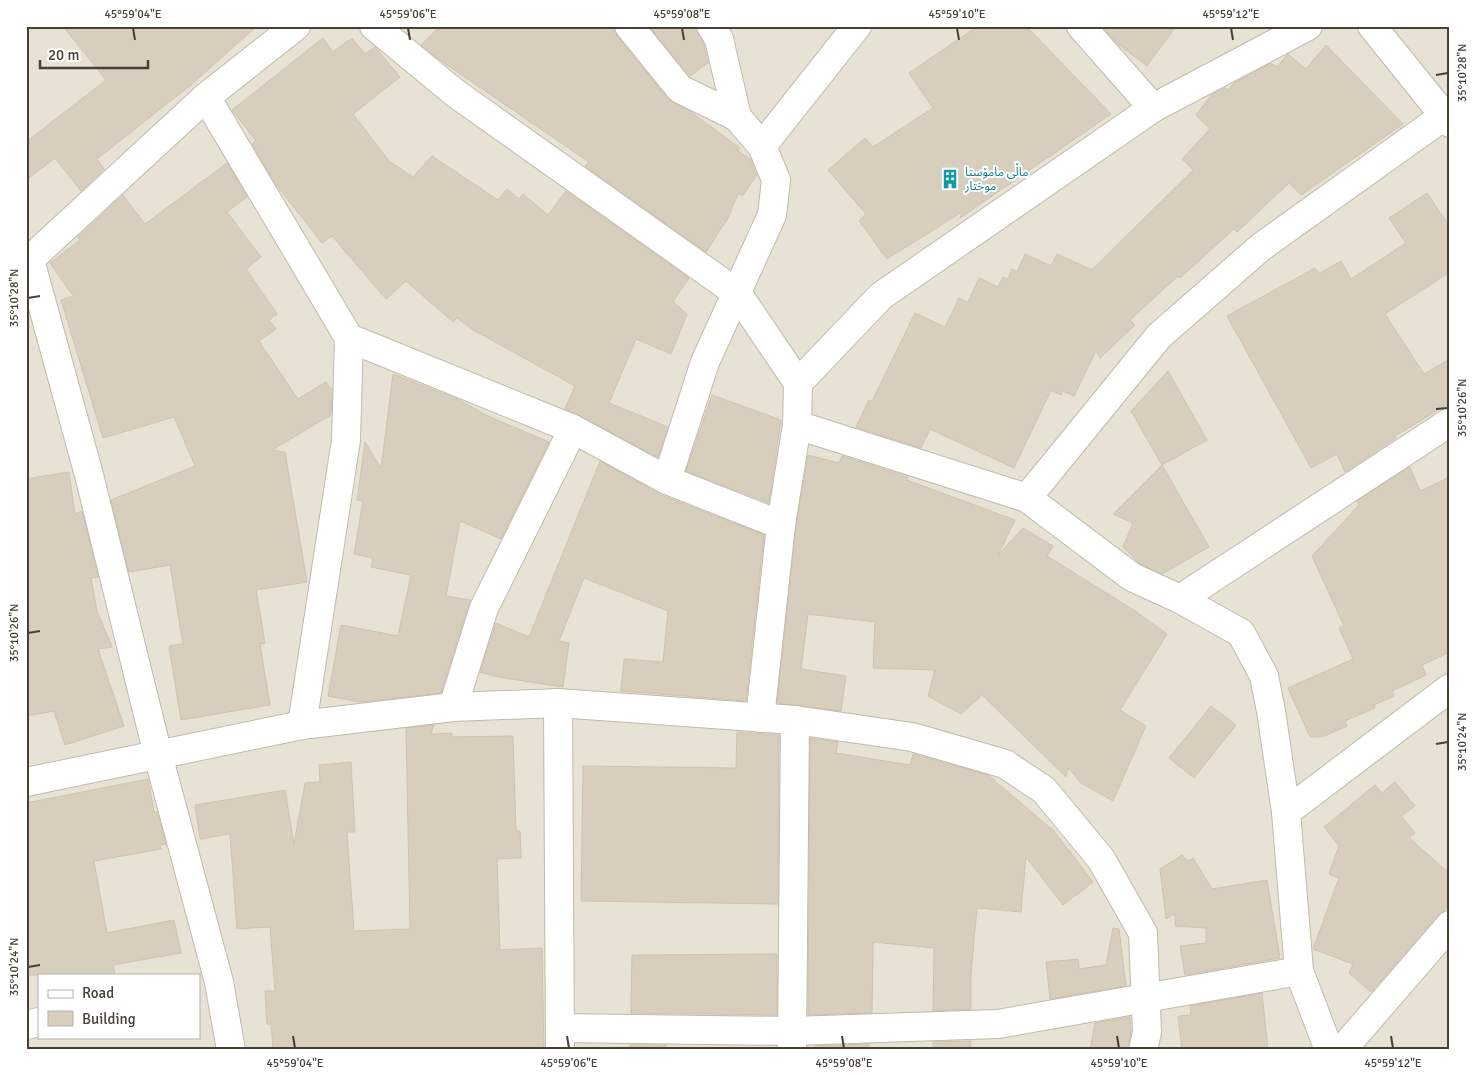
<svg xmlns="http://www.w3.org/2000/svg" width="1476" height="1076" font-family="Signika,'Noto Sans Arabic',sans-serif">
<style>
.residential{fill:#e7e2d3;fill-rule:evenodd}
.building{fill:#d8cebe;stroke:#d0c3ae}
.lines{fill:none;stroke-linecap:round;stroke-linejoin:round}
.minor-casing{stroke:#c2baab;stroke-width:30}
.minor{stroke:#fff;stroke-width:28}
.ticks{fill:none;stroke:#464035;stroke-width:2}
.labels{text-anchor:middle;dominant-baseline:central;stroke-width:4;stroke-linejoin:round;paint-order:stroke}
.culture-label{font-size:12px;fill:#0d838f;stroke:#fff;text-anchor:start}
.neatline{fill:none;stroke:#464035;stroke-width:2}
.ticks-label{font-size:12px;text-anchor:middle;fill:#464035}
</style>
<rect width="100%" height="100%" fill="#f3efe6"/>
<path class="residential" d="M26,26H1450V1050H26ZM39,975H199V1037H39Z"/>
<g class="building">
<polygon points="63,26 257,26 192,84 97,159 104,169 81,191 55,158 26,180 26,142 106,80"/>
<polygon points="440,26 614,26 617,36 668,99 691,112 740,148 738,151 750,159 757,175 743,195 738,194 728,218 706,252 585,166 589,162 440,60 421,45"/>
<polygon points="649,26 695,26 704,45 708,63 690,76"/>
<polygon points="978,26 1026,26 1111,114 960,218 962,212 887,259 859,221 866,214 828,170 865,138 873,147 933,108 909,73"/>
<polygon points="1102,26 1176,26 1147,66 1118,44"/>
<polygon points="323,38 333,52 352,38 365,54 375,47 400,77 353,114 389,161 413,177 432,156 498,200 507,189 519,199 523,194 548,215 566,191 689,278 673,302 687,314 671,354 636,339 609,403 668,427 658,457 565,409 575,386 475,331 457,318 453,322 406,281 386,299 332,236 322,243 275,183 252,144 256,141 232,110"/>
<polygon points="1326,45 1403,124 1301,195 1289,183 1237,232 1234,229 1180,278 1178,276 1130,320 1135,325 1100,358 1096,351 1074,396 1063,391 1061,395 1051,390 1014,468 930,429 921,448 856,427 869,400 872,401 915,313 945,327 959,298 968,302 979,278 998,287 1003,277 1008,279 1012,269 1017,272 1025,254 1051,266 1057,254 1092,270 1193,170 1182,159 1210,129 1196,115 1212,94 1225,88 1228,90 1234,83 1271,63 1277,67 1288,54 1306,69"/>
<polygon points="227,163 247,197 227,212 261,257 246,269 277,314 269,320 276,329 259,341 298,399 326,382 332,390 331,415 272,450 285,452 307,582 256,590 265,643 260,644 270,705 181,720 169,646 183,644 170,565 129,572 111,500 195,466 174,417 103,438 61,300 73,296 50,263 80,240 78,237 123,195 145,224"/>
<polygon points="1427,193 1450,227 1450,272 1385,314 1424,374 1450,359 1450,403 1395,436 1396,438 1345,472 1337,454 1311,468 1227,316 1315,268 1319,274 1341,261 1351,279 1406,243 1389,218"/>
<polygon points="1168,371 1207,440 1162,465 1131,411"/>
<polygon points="393,374 457,399 488,416 549,442 501,539 460,521 446,596 470,600 441,693 361,702 328,696 341,625 398,636 411,575 371,567 373,558 354,554 363,501 357,500 365,442 381,468"/>
<polygon points="712,395 781,420 769,503 686,471"/>
<polygon points="808,455 839,463 842,456 908,477 907,480 1015,520 998,555 1023,528 1053,546 1047,556 1132,609 1167,634 1120,710 1146,726 1113,801 1081,783 1068,768 1066,777 982,695 961,714 928,696 935,670 873,668 875,622 808,614 801,669 846,676 841,711 777,703 796,527"/>
<polygon points="600,461 661,495 764,535 746,701 621,691 624,659 663,662 668,611 584,578 559,641 569,643 563,687 498,677 480,672 496,623 529,637"/>
<polygon points="1162,465 1209,547 1162,574 1140,564 1123,547 1133,523 1113,514"/>
<polygon points="1410,467 1420,491 1450,477 1450,652 1422,665 1426,675 1392,691 1394,696 1374,705 1375,708 1345,721 1347,726 1322,737 1310,737 1288,688 1353,659 1339,628 1344,626 1312,556 1359,505 1357,501"/>
<polygon points="69,472 75,514 82,511 98,577 91,578 97,611 112,647 98,649 124,726 65,745 54,711 26,716 26,479"/>
<polygon points="1211,706 1236,725 1194,778 1169,758"/>
<polygon points="434,725 431,734 452,733 452,737 513,736 516,831 520,831 521,858 497,859 500,950 542,948 544,1049 273,1050 271,1024 267,1024 265,991 275,991 270,927 237,929 230,834 200,839 195,805 285,790 294,844 305,783 320,782 319,765 351,762 355,832 347,832 354,931 410,929 406,728"/>
<polygon points="737,732 779,735 778,904 581,901 583,766 736,768"/>
<polygon points="810,738 838,742 836,753 910,765 913,754 988,775 1054,831 1093,882 1063,905 1026,857 1021,912 977,908 971,974 971,1009 933,1011 934,948 873,942 872,1013 808,1015"/>
<polygon points="148,779 154,812 157,812 166,844 160,845 161,849 94,861 107,933 174,920 181,953 113,965 115,975 29,975 26,962 26,803"/>
<polygon points="1395,782 1415,806 1401,816 1415,833 1409,838 1450,874 1450,904 1371,992 1349,973 1353,964 1313,949 1339,878 1329,874 1339,846 1324,827 1375,785 1382,793"/>
<polygon points="1182,855 1188,861 1193,858 1212,889 1267,880 1280,958 1185,975 1180,946 1206,943 1206,928 1176,926 1174,914 1166,919 1160,869"/>
<polygon points="1113,928 1119,929 1126,986 1050,999 1046,962 1078,959 1079,969 1106,965"/>
<polygon points="777,954 777,1015 631,1013 632,955"/>
<polygon points="1262,993 1268,1050 1182,1050 1178,1016 1191,1015 1190,1006"/>
<polygon points="1130,1017 1131,1031 1128,1050 1090,1050 1095,1023"/>
<polygon points="971,1041 971,1050 933,1050 933,1042"/>
<polygon points="869,1044 869,1050 815,1050 815,1046"/>
<rect x="630" y="1045" width="36" height="5"/>
</g>
<g class="lines">
<defs>
<g id="minor">
<polyline points="374,26 455,93 737,293 798,383 797,425 781,525 760,718"/>
<polyline points="629,26 680,89 737,117 762,146 776,180 772,215 705,362 667,480"/>
<polyline points="711,26 719,39 737,117"/>
<polyline points="1081,26 1153,108"/>
<polyline points="1372,26 1450,123"/>
<polyline points="206,97 349,338 573,429 667,480 781,525"/>
<polyline points="762,146 857,26"/>
<polyline points="30,260 89,475 158,755 219,982 231,1050"/>
<polyline points="26,263 206,97 296,26"/>
<polyline points="798,383 881,296 1153,108 1308,26"/>
<polyline points="797,425 1027,498 1132,577 1180,599 1241,633 1264,676 1271,711 1286,812 1299,971 1329,1050"/>
<polyline points="1027,498 1159,336 1261,247 1444,116"/>
<polyline points="1180,599 1450,422"/>
<polyline points="558,703 560,1050"/>
<polyline points="453,707 484,608 573,429"/>
<polyline points="302,725 346,440 349,338"/>
<polyline points="26,782 302,725 453,707 558,703 795,720 912,737 1005,764 1044,790 1101,859 1143,933 1147,1032 1143,1050"/>
<polyline points="1286,812 1450,688"/>
<polyline points="26,1025 39,1022"/>
<polyline points="560,1028 792,1031 998,1024 1299,971"/>
<polyline points="792,1048 795,720"/>
<polyline points="1342,1050 1450,925"/>
</g>
</defs>
<use href="#minor" class="minor-casing"/>
<use href="#minor" class="minor"/>
</g>
<path class="ticks" d="M133,28L135,40M408,28L410,40M682,28L684,40M957,28L959,40M1231,28L1233,40M1436,75L1448,73M28,298L40,296M1436,409L1448,408M28,633L40,631M1436,744L1448,742M28,967L40,965M293,1036L295,1048M567,1036L569,1048M842,1036L844,1048M1117,1036L1119,1048M1391,1036L1393,1048"/>
<defs>
<symbol id="building-bare" viewBox="-9 -9 18 18"><path d="M-4-6H4V6H1V3H-1V6H-4ZM-2.5-4.3h1.7v1.8h-1.7ZM.8-4.3h1.7v1.8H.8ZM-2.5-1h1.7V.8h-1.7ZM.8-1h1.7V.8H.8Z" fill="#0f9aa8" stroke="#fff" stroke-width="2.5" paint-order="stroke"/></symbol>
</defs>
<g fill-rule="evenodd">
<use href="#building-bare" x="936" y="165" width="28" height="28"/>
</g>
<g class="labels">
<g class="culture-label">
<text x="965" y="172">ماڵى مامۆستا<tspan x="965" dy="14">موختار</tspan></text>
</g>
</g>
<rect width="1476" height="1076" fill="none" stroke="#ffffff" stroke-width="55"/>
<rect x="38" y="974" width="162" height="65" fill="#ffffff" stroke="#b5b3ae"/>
<rect x="48" y="990" width="25" height="8" fill="#ffffff" stroke="#b5b3ae"/>
<text x="82" y="998" font-size="15" fill="#464035">Road</text>
<rect x="48" y="1011" width="25" height="15" fill="#d8cebe" stroke="#b5b3ae"/>
<text x="82" y="1024" font-size="15" fill="#464035">Building</text>
<path d="M40 60v8h108v-8" fill="none" stroke="#464035" stroke-width="2.5"/>
<text x="48" y="60" font-size="15" fill="#464035" stroke="#ffffff" stroke-width="4" paint-order="stroke">20 m</text>
<rect x="28" y="28" width="1420" height="1020" class="neatline"/>
<g class="ticks-label">
<text x="133" y="18">45°59'04"E</text>
<text x="408" y="18">45°59'06"E</text>
<text x="682" y="18">45°59'08"E</text>
<text x="957" y="18">45°59'10"E</text>
<text x="1231" y="18">45°59'12"E</text>
<text transform="translate(1462 73) rotate(-90)" y="4">35°10'28"N</text>
<text transform="translate(14 298) rotate(-90)" y="4">35°10'28"N</text>
<text transform="translate(1462 408) rotate(-90)" y="4">35°10'26"N</text>
<text transform="translate(14 633) rotate(-90)" y="4">35°10'26"N</text>
<text transform="translate(1462 742) rotate(-90)" y="4">35°10'24"N</text>
<text transform="translate(14 967) rotate(-90)" y="4">35°10'24"N</text>
<text x="295" y="1067">45°59'04"E</text>
<text x="569" y="1067">45°59'06"E</text>
<text x="844" y="1067">45°59'08"E</text>
<text x="1119" y="1067">45°59'10"E</text>
<text x="1393" y="1067">45°59'12"E</text>
</g>
</svg>
